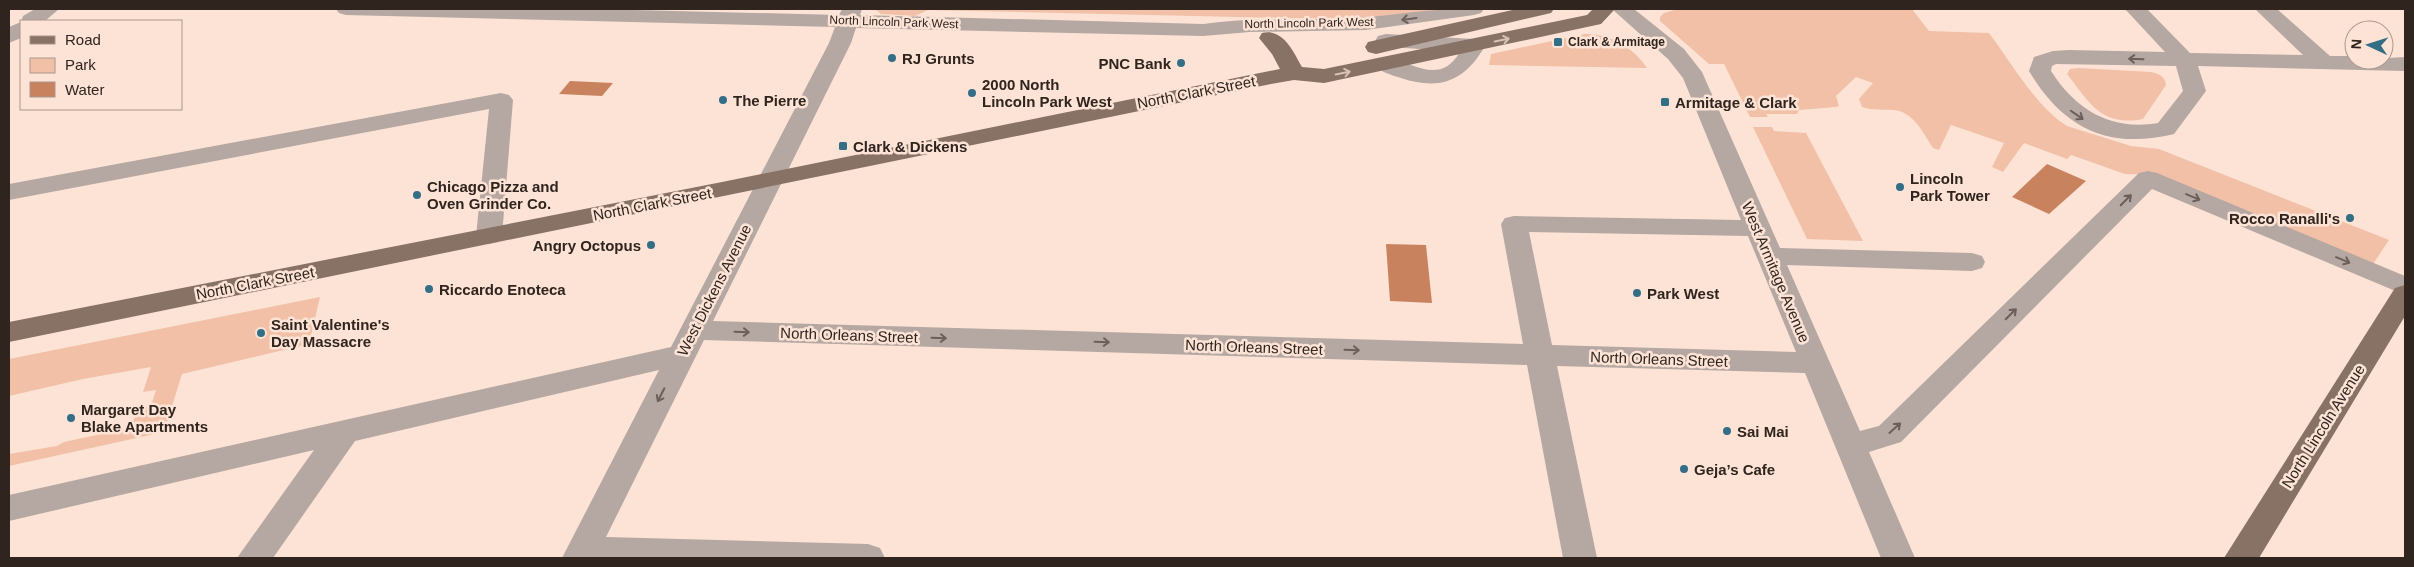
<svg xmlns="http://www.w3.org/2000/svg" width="2414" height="567" font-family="Helvetica,sans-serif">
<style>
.green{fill:#f1c0a6}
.water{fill:#c8835e}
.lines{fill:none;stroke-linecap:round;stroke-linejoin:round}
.minor{fill:#b5a7a1;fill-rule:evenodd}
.major{fill:#887165;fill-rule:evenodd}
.oneway{stroke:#6b5f59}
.oneway2{stroke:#d9c1b4}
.poi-dot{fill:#336d86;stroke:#fce3d6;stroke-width:2}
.labels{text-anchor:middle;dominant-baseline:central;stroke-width:5;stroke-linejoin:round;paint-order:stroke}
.far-street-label{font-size:12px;fill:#2f241e;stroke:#fce3d6}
.far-poi-label{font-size:12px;font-weight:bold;fill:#2f241e;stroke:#fce3d6;text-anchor:start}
.poi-label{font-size:15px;font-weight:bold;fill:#2f241e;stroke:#fce3d6;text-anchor:start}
.street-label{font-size:15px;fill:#2f241e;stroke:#fce3d6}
</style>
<rect width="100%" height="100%" fill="#fce3d6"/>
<g class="green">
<polygon points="875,9 1443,9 1393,15 1333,19 928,10 915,16 881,14"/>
<path d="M1678,9H1912L1929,31L1989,33C2011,62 2036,107 2067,126L2131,146L2159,149L2389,240L2373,264L2160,175L2125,174L2071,155L2067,159L2024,143L2003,172L1992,167L2004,143L1951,125L1939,150L1933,148C1923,133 1914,112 1894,110C1883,109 1873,111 1862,107L1859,99L1873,83L1856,77L1836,96L1839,106L1836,107L1799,110L1797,114H1766L1768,117H1750L1724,64H1709L1660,21V17L1664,13Z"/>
<path d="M1585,34C1609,33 1634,48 1647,68L1489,65L1491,54Z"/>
<path d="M2078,68L2151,72C2159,74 2165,76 2166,85L2143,119C2101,127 2089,102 2067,74L2070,69Z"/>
<polygon points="1753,127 1772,127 1774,131 1806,133 1863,241 1807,239"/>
<polygon points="320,297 309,344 182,374 164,432 9,466 9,454 57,446 64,442 130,428 138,409 151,406 156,390 143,392 151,367 83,379 9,396 9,359"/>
</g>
<g class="water">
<polygon points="570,81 613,83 602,96 559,94"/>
<polygon points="2047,164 2086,181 2049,214 2012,197"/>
<polygon points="1386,244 1426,245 1432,303 1390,301"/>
</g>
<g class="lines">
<g class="minor">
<polygon points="35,9 59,9 45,21 21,21 21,38 9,43 9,27 21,22 23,16"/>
<path d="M336,9H594L839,15L842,9H862L860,15L1203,24C1252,17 1302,21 1352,18C1396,16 1440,6 1484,9L1481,13L1474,15L1366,30L1250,32L1203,36L856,28L851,43L713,321L1523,344L1501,224L1505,218L1514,216L1741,220L1683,78L1668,59L1612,9H1634L1684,49L1702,72L1780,248L1972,253L1982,256L1985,262L1982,268L1972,271L1787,265L1860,431L1879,426L2139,173L2148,171L2157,173L2405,276V295L2152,189L1901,442L1869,452L1915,558H1881L1805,373L1557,366L1597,558H1563L1527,365L704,340L606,537L868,544L880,548L885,558H562L659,370L355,441L273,558H237L314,450L9,521V495L671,347L829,43L835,27L346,15L339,13ZM1529,232L1748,236L1796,352L1552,345Z"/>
<path d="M2125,9H2147L2190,53L2303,55L2255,9H2277L2330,56H2354V60L2405,57V71L2198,66L2206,91L2174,134C2108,150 2063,128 2029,71L2034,57L2053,51L2069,50L2165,52ZM2056,64L2176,66L2183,91L2158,123C2111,131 2076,110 2051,71L2052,66Z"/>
<path d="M1386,34L1474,39L1482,41L1485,46C1465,81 1440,91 1401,78C1391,75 1380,72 1374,64L1377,59C1405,52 1436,92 1460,52L1378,46L1375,41L1378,36Z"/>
<polygon points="501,93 509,95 513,100 502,236 498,242 489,244 480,242 476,236 489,109 9,200 9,184"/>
</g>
<g class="major">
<polygon points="1517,9 1554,9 1551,13 1376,54 1368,52 1365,47 1368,42"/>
<path d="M1593,9H1615L1601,24L1324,83L1294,80L1271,84L9,342V322L722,182L1280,69L1272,54L1259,38L1262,33C1283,28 1293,51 1302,67L1324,69L1587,15Z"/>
<polygon points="2405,285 2405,316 2259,558 2224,558 2395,288"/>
</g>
</g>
<defs><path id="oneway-shaft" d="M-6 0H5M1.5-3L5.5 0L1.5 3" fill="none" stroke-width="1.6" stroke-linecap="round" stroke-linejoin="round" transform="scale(1.25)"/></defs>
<g class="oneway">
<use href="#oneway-shaft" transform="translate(1409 19) rotate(172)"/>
<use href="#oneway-shaft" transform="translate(2136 59) rotate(-178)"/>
<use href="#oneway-shaft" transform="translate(2077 115) rotate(35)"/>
<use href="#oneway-shaft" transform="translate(2193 197) rotate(23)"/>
<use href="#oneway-shaft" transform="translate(2126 200) rotate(-45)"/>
<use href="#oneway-shaft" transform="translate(2343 260) rotate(23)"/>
<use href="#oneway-shaft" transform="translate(2011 314) rotate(-45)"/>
<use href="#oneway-shaft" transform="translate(742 332) rotate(2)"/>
<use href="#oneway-shaft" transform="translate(939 338) rotate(2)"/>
<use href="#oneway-shaft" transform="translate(1102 342) rotate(2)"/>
<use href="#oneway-shaft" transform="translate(1352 350) rotate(2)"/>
<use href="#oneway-shaft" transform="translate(661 395) rotate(117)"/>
<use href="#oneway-shaft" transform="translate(1895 428) rotate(-42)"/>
</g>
<g class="oneway2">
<use href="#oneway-shaft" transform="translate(1502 40) rotate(-12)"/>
<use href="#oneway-shaft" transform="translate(1343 73) rotate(-11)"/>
</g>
<g class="poi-dot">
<rect x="1553" y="37" width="10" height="10" rx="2.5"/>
<circle cx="892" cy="58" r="5"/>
<circle cx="1181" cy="63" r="5"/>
<circle cx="972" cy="93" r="5"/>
<circle cx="723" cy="100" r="5"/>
<rect x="1660" y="97" width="10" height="10" rx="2.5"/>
<rect x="838" y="141" width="10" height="10" rx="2.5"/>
<circle cx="1900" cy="187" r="5"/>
<circle cx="417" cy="195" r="5"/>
<circle cx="2350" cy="218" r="5"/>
<circle cx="651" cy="245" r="5"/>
<circle cx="429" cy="289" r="5"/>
<circle cx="1637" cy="293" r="5"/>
<circle cx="261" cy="333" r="5"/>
<circle cx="71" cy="418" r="5"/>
<circle cx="1727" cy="431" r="5"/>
<circle cx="1684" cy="469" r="5"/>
</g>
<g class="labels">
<g class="far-street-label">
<text transform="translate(894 22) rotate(2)">North Lincoln Park West</text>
<text transform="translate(1309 23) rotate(-1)">North Lincoln Park West</text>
</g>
<g class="far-poi-label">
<text x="1568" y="42">Clark &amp; Armitage</text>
</g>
<g class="poi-label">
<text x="902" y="58">RJ Grunts</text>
<text x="1171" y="63" text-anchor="end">PNC Bank</text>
<text x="982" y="84">2000 North<tspan x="982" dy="17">Lincoln Park West</tspan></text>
<text x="733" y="100">The Pierre</text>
<text x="1675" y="102">Armitage &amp; Clark</text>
<text x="853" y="146">Clark &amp; Dickens</text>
<text x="1910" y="178">Lincoln<tspan x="1910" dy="17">Park Tower</tspan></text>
<text x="427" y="186">Chicago Pizza and<tspan x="427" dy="17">Oven Grinder Co.</tspan></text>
<text x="2340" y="218" text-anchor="end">Rocco Ranalli's</text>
<text x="641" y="245" text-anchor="end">Angry Octopus</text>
<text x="439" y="289">Riccardo Enoteca</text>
<text x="1647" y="293">Park West</text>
<text x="271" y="324">Saint Valentine's<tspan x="271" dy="17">Day Massacre</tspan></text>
<text x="81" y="409">Margaret Day<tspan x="81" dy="17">Blake Apartments</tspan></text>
<text x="1737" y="431">Sai Mai</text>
<text x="1694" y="469">Geja’s Cafe</text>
</g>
<g class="street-label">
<text transform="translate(1196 92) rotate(-11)">North Clark Street</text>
<text transform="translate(652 204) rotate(-11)">North Clark Street</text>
<text transform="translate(1776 272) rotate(67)">West Armitage Avenue</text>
<text transform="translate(255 283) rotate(-11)">North Clark Street</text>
<text transform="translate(714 290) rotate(-63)">West Dickens Avenue</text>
<text transform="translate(849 335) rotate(2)">North Orleans Street</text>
<text transform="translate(1254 347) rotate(2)">North Orleans Street</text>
<text transform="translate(1659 359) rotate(2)">North Orleans Street</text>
<text transform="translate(2323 426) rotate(-58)">North Lincoln Avenue</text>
</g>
</g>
<rect width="2414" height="567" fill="none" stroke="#2f241e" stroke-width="20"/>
<rect x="20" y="20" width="162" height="90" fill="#fce3d6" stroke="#aa978c"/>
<rect x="30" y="36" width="25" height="8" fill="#887165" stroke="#aa978c"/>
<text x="65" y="45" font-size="15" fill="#2f241e">Road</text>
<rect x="30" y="58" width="25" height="15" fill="#f1c0a6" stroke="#aa978c"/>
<text x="65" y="70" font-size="15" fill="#2f241e">Park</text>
<rect x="30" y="82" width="25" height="15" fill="#c8835e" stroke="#aa978c"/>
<text x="65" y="95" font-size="15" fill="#2f241e">Water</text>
<g transform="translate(2369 45) rotate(274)"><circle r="24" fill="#fce3d6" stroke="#aa978c"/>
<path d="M0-4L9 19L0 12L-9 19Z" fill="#336d86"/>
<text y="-8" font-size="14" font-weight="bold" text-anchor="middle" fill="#2f241e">N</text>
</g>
</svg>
